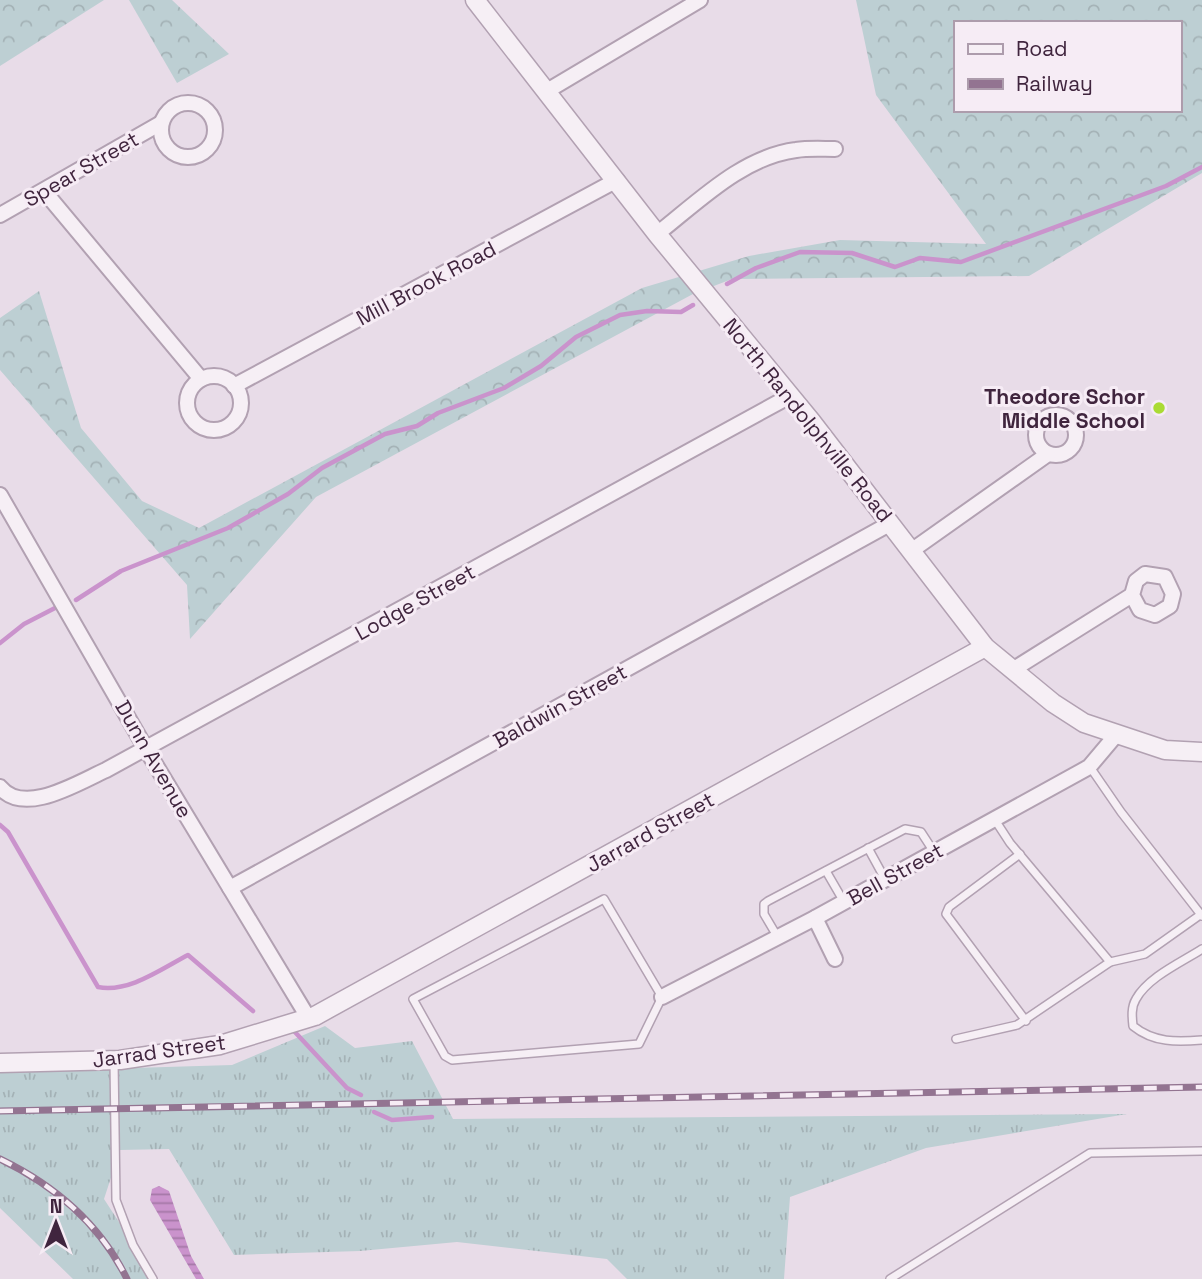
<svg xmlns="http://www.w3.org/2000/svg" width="1202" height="1279" font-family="'Space Grotesk',sans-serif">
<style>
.grass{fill:url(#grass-tufts)}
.forest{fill:url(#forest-crowns);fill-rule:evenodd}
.water{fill:url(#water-rules)}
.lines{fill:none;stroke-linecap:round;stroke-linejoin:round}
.stream{stroke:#ca93cc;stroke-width:4.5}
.service-casing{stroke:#b2a1b2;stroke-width:10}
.minor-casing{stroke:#b2a1b2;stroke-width:18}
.tertiary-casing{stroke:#b2a1b2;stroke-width:21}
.service{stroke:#f6eff5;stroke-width:7}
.minor{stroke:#f6eff5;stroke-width:14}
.tertiary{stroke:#f6eff5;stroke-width:18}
.rail-casing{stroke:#937491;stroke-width:7}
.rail{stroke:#f6ecf5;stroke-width:4.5;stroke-dasharray:13;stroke-linecap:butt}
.poi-dot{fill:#aadb33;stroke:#f6ecf5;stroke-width:2.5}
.labels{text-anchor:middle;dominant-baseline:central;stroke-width:6;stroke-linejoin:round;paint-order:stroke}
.street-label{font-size:21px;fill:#40253e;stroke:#f6ecf5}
.poi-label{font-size:21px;font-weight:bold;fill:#40253e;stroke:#f6ecf5;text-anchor:end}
</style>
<defs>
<pattern id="grass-tufts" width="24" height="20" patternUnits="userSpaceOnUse" patternTransform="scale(1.75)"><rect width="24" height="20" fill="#bdcfd3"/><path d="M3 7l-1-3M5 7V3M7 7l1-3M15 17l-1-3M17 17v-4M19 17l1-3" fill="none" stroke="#a4b2b6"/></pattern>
<pattern id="forest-crowns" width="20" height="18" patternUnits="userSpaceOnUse" patternTransform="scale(1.75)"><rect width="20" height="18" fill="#bdcfd3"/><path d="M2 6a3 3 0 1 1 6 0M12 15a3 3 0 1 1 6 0" fill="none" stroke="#a4b2b6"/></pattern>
<pattern id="water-rules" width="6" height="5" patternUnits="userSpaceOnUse" patternTransform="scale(1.75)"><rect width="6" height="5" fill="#ca93cc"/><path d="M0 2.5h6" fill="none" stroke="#a578a7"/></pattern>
</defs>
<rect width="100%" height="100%" fill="#e8dce8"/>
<polygon class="grass" points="325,1026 355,1048 412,1041 453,1119 1127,1114 926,1148 790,1197 784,1279 627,1279 607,1259 457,1242 360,1251 234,1255 169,1149 120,1150 104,1199 156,1279 73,1279 0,1208 0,1072 232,1065"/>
<g class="forest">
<polygon points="0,0 104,0 0,66"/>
<polygon points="129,0 172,0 229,54 177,83"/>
<path d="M856,0H1202V173L1029,276L732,279L693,294L316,497L190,639L187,585L0,370V318L39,291L81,428L142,501L199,528L642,288L749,256L840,240L986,244L876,95ZM955,23H1179V110H955Z"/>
</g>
<polygon class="water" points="159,1186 169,1191 191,1256 204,1279 196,1279 150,1200 152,1189"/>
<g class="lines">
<g class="stream">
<polyline points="727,284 756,268 800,252 852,253 895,267 920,258 961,262 1166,186 1202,167"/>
<polyline points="76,600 121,571 228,528 288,494 322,468 385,434 417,426 438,413 504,388 541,366 576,337 620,315 647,311 681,312 693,305"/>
<polyline points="0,643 24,624 55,608"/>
<path d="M0,825L8,832L98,987C129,993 161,969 188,955L253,1011"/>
<polyline points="294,1031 347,1088 361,1095"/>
<polyline points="374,1112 392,1120 432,1117"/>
</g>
<defs>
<g id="service">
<polyline points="1090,767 1121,812 1202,916"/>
<polyline points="868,848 885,879"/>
<polyline points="1020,854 949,907 946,914 1026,1021"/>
<polyline points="826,871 844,902"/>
<polygon points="604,899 662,997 639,1044 452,1060 445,1056 413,999"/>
<polyline points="777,936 764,914 764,904 768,901 905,829 921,832 934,852"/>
<path d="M1202,949C1182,962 1148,977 1136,999C1131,1007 1132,1017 1133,1026C1154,1043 1177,1042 1202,1040"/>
<polyline points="1110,962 1145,954 1200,915"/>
<polyline points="956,1039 1017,1025 1110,962 1010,843 995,820"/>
<polyline points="114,1061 116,1200 133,1245 153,1279"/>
<polyline points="890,1279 1090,1153 1202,1151"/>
</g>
<g id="minor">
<polyline points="547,91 700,0"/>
<circle cx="188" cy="130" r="27"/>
<polyline points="44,191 201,379"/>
<polyline points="0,215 161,123"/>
<path d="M657,234C698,202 742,157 796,150C809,148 822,149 835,149"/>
<circle cx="214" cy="403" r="27"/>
<polyline points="234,386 617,180"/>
<circle cx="1056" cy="435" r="20"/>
<polyline points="0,495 146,749 306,1014 315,1016"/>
<polyline points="911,551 1048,454"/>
<polyline points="1014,669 1132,595 1136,581 1145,574 1165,577 1173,594 1170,606 1155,615 1140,610 1132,595"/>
<path d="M0,787C24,817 79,782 106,770L790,396"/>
<polyline points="230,888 891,523"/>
<polyline points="815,918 835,959"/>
<polyline points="662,997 815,918 1089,767 1116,735"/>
</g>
<g id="tertiary">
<polyline points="475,0 657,234 811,421 985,647 1053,703 1084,723 1165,750 1202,752"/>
<polyline points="0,1063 120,1060 220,1045 315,1016 985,647"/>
</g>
</defs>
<use href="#service" class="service-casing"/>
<use href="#minor" class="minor-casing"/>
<use href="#tertiary" class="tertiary-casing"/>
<use href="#service" class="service"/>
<use href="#minor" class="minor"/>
<use href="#tertiary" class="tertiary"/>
<defs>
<g id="rail">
<polyline points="0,1111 1202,1087"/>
<path d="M0,1159C54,1185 100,1224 127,1279"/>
</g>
</defs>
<use href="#rail" class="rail-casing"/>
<use href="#rail" class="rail"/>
</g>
<circle class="poi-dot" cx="1159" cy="408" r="7"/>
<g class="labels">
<g class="street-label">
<text transform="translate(81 169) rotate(-30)">Spear Street</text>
<text transform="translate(426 283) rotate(-28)">Mill Brook Road</text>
<text transform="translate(808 420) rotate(51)">North Randolphville Road</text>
<text transform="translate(415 602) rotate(-29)">Lodge Street</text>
<text transform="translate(560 706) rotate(-29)">Baldwin Street</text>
<text transform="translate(154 759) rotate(60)">Dunn Avenue</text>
<text transform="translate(650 832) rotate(-29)">Jarrard Street</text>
<text transform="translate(895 874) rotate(-29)">Bell Street</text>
<text transform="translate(159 1051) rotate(-8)">Jarrad Street</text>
</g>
<g class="poi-label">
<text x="1145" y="396">Theodore Schor<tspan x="1145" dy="24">Middle School</tspan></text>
</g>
</g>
<rect x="954" y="21" width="228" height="91" fill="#f6ecf5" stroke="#ad9cac" stroke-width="2"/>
<rect x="968" y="44" width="35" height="10" fill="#f6eff5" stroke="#ad9cac" stroke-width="2"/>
<text x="1016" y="56" font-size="21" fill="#40253e">Road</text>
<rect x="968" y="79" width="35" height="10" fill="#937491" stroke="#ad9cac" stroke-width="2"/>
<text x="1016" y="91" font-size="21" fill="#40253e">Railway</text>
<g transform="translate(56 1223)" stroke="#f6ecf5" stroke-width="5" paint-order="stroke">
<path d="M0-5L12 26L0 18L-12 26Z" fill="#40253e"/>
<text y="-10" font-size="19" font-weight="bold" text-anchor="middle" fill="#40253e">N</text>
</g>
</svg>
